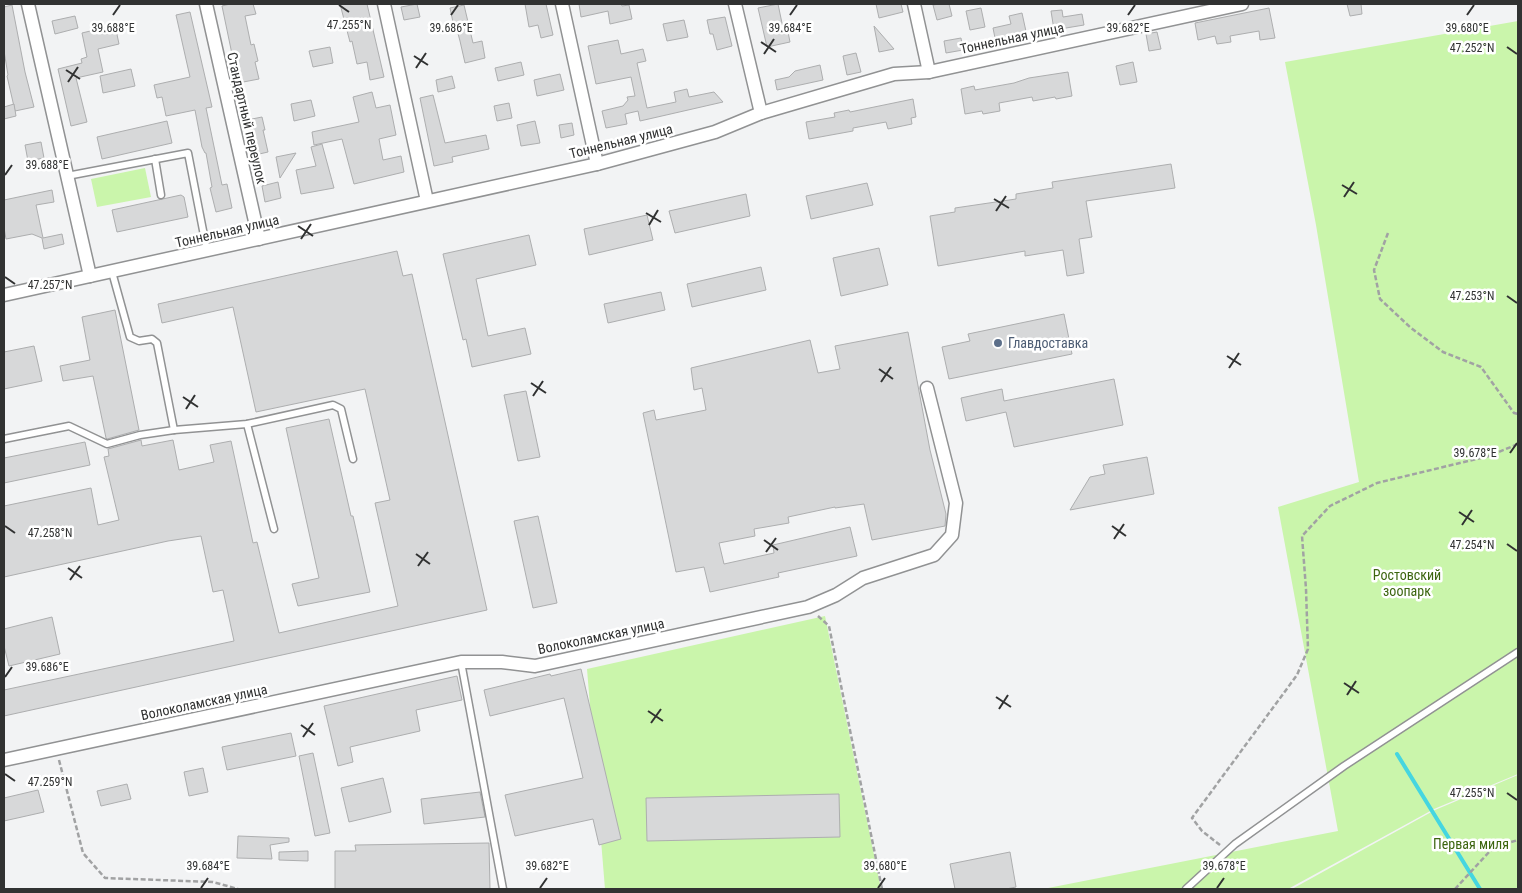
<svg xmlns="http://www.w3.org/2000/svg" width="1522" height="893" font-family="'Roboto Condensed',sans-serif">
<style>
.green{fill:#caf5ab}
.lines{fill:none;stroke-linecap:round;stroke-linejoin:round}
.stream{stroke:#45d6e0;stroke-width:4}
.building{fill:#d7d8d9;stroke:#adaeaf}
.service-casing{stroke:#919293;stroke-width:9}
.minor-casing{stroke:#919293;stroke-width:15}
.path{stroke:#a1a2a3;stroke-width:2.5;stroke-dasharray:5 2.5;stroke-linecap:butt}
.service{stroke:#fff;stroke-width:6}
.minor{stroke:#fff;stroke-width:12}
.ticks{fill:none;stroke:#313232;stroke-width:2}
.service-dot{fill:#5c6f8a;stroke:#fff;stroke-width:2}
.labels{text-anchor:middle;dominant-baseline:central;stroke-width:5;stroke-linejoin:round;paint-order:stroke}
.street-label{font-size:14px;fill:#313232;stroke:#fff}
.service-label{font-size:14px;fill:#4e5e75;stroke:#fff;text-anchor:start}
.park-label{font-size:14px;fill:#3c650f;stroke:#fff}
.ticks-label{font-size:12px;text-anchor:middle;fill:#313232;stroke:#fff;stroke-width:5;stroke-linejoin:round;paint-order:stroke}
</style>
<rect width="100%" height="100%" fill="#f2f3f4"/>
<g class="green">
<polygon points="1518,21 1518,774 1434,809 1288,889 1043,889 1338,831 1278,507 1359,482 1316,225 1285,62"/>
<polygon points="145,168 151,197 97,207 91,179"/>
<polygon points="825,616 881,889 605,889 587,669"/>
<polygon points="1518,775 1518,889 1292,889 1435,810"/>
</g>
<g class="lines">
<polyline class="stream" points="1397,754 1480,889"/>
</g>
<g class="building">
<polygon points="230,4 253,4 256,14 245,16 251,45 254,44 258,61 255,62 259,79 238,83 222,6"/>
<polygon points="340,4 367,4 384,77 370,80 367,62 357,64 352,41 350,42"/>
<polygon points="417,4 420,17 404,20 401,7"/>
<polygon points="525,4 546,4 553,35 541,38 538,25 529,27"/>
<polygon points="579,4 621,4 622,6 629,5 632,19 610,24 608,11 581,17"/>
<polygon points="778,4 783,28 787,27 790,42 767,47 758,8"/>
<polygon points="876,4 901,4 903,12 879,18"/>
<polygon points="939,4 949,4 952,16 937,20 933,5"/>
<polygon points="1347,4 1361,4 1362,14 1350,16"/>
<polygon points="12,5 25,72 34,107 15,111 7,76 8,75 4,51 4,7"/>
<polygon points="464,5 473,43 482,41 485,58 465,63 460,41 456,26 454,27 450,8"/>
<polygon points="981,8 985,27 970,30 966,11"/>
<polygon points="1269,8 1275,38 1260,40 1259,31 1230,36 1231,42 1217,44 1215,36 1198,40 1195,23"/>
<polygon points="1062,10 1063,17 1082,14 1084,25 1054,30 1051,11"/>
<polygon points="190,12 212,107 206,108 222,185 227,184 232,208 216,212 210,188 212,187 206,153 205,153 202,147 195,110 166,116 162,97 157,98 154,85 190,77 176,15"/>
<polygon points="1022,13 1027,36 996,43 993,28 1011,24 1009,16"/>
<polygon points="75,16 78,28 55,34 52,21"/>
<polygon points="725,17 732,46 717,50 713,34 710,34 707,20"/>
<polygon points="684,20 688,37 667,41 663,24"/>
<polygon points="115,25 119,44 98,49 103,72 76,78 87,122 71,126 58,69 82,63 81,59 87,57 82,33"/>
<polygon points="874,26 894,49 879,52"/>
<polygon points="1157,32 1161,49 1149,51 1146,34"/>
<polygon points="961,38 963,50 946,53 944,41"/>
<polygon points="618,40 621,54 643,49 646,61 637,63 647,108 676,102 674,92 687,89 689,97 714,92 723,102 640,121 638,111 625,114 627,124 606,128 602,111 623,106 628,100 627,97 635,96 631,77 596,84 588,46"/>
<polygon points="330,47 333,63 313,67 309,51"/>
<polygon points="856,53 861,72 847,75 843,56"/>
<polygon points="521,62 524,75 498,81 495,68"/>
<polygon points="1133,62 1137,82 1120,85 1116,66"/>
<polygon points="820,65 823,80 777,90 775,80 789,77 795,71"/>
<polygon points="131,69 135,86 103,93 100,76"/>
<polygon points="1068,72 1072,96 1056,99 1055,97 1033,101 1032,97 999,103 1000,111 983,114 982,111 965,114 961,89 974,86 975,90 1014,83 1029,78"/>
<polygon points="560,74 564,90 537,96 534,80"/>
<polygon points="452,76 455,88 438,92 436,80"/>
<polygon points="372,92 376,108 390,105 396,135 379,139 383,160 401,156 404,172 354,184 342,139 314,145 312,132 359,122 353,97"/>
<polygon points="433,95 445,143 486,135 489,149 452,157 453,162 434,166 420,98"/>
<polygon points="913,99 916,117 911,118 912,124 888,129 886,122 853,128 853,131 809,139 806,122 835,117 834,113 849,110 850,112"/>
<polygon points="311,100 315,116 294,121 291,104"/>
<polygon points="509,103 512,118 497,121 494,106"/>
<polygon points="14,104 16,116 4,119 4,107"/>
<polygon points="262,117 265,130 263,130 268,152 255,155 247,120"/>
<polygon points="167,121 172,143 102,159 97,137"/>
<polygon points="535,121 540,143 521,146 517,125"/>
<polygon points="572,123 574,135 561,138 559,125"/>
<polygon points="41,142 44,158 28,161 25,145"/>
<polygon points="322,144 334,188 301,194 296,170 316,166 311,147"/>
<polygon points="296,153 280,178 276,157"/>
<polygon points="1171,164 1175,188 1086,201 1092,237 1079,239 1084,273 1067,276 1063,250 1025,256 1025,251 938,266 930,216 955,212 955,208 1016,199 1016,194 1053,188 1052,182"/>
<polygon points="278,182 281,198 265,202 262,186"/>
<polygon points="867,183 873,205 811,219 806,196"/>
<polygon points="52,190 54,202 36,205 43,238 62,234 64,244 44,249 42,238 32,234 6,239 4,228 4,200"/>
<polygon points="746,194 750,216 675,233 669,211"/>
<polygon points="181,195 184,197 188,217 117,232 112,210"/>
<polygon points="647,215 653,240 589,255 584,229"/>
<polygon points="529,235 536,265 476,279 488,336 525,328 531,354 472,367 466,339 463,340 443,254"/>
<polygon points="879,248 888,285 841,296 833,258"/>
<polygon points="397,251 403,276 412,274 487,610 4,716 4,690 234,641 223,590 213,592 201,536 168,541 4,577 4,506 91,488 98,525 119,520 104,457 109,456 108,449 141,440 142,446 173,440 179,470 214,462 210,445 231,441 253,543 257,542 279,633 398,606 375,503 390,500 365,389 256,412 233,307 162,323 158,304"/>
<polygon points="761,267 766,290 692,307 687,284"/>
<polygon points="661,292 665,310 608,323 604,304"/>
<polygon points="115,310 139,430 107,439 106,438 93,376 63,381 60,366 90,360 82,317"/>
<polygon points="1064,314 1072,354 949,379 942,347 970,341 968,334"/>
<polygon points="908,332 930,450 946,514 945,526 872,540 864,504 835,508 835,507 788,517 789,523 754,529 755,536 719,543 724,564 774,553 773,545 850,527 857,556 778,573 779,577 710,592 704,567 676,572 643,413 654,410 656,420 706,410 702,388 694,390 691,368 810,340 818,373 840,369 835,346"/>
<polygon points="34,346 42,381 4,389 4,352"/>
<polygon points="1114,379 1123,425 1014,447 1006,412 966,421 961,398 1002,389 1004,401"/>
<polygon points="526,391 540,457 518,461 504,395"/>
<polygon points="329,419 351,516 353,516 370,592 298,606 292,584 319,578 286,428"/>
<polygon points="85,442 90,465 4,483 4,458"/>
<polygon points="1147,457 1154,494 1070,510 1090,477 1105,474 1103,465"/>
<polygon points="538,516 557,603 533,608 514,521"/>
<polygon points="52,617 60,654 9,666 4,646 4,629"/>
<polygon points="581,669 621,839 599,845 593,819 515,836 505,795 583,778 564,698 490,716 484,690 550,674 551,676"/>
<polygon points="457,676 462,700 416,710 420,731 350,747 353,762 338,766 324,706"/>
<polygon points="291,733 296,756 227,770 222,747"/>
<polygon points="313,753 330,833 315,836 299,756"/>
<polygon points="203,768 208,792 189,796 184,772"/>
<polygon points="383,778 391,812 349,822 341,788"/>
<polygon points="127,784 131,799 101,806 97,791"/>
<polygon points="38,790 44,812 4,821 4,798"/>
<polygon points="480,792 485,817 424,824 421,799"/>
<polygon points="839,794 840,837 647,841 646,798"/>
<polygon points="238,836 289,838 289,842 270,845 272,859 237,858"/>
<polygon points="489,843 490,889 335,889 335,851 356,851 355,845"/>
<polygon points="308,851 308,861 279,860 279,852"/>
<polygon points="1010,852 1016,887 1006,889 955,889 950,864"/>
</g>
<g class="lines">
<defs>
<g id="service">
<polyline points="155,159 161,195"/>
<polyline points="67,176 188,153 207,251"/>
<polyline points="247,424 274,529"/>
<polyline points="174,430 247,424 333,405 341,409 353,459"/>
<polyline points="4,439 69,426 107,444 140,435 174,430 157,343 152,339 139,341 130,337 112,272"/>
<polyline points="461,662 503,889"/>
<polyline points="1186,889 1235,844 1344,766 1518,652"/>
</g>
<g id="minor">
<polyline points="28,4 90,276"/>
<polyline points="206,4 259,239"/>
<polyline points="384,4 427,201"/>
<polyline points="562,4 597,164"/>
<polyline points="735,4 761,113"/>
<polyline points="914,4 929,72"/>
<polyline points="4,295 597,164 715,132 761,113 894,74 929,72 1242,4"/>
<polyline points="4,760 461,662 502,662 535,666 808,607 836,595 863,578 934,555 952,535 956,503 927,388"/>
</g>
</defs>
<use href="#service" class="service-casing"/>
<use href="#minor" class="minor-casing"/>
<g class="path">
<polyline points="1388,233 1374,270 1380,299 1411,328 1443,352 1481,367 1514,413 1518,414"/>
<polyline points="818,616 829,626 882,889"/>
<polyline points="59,760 83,853 105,878 213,882 238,889"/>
<polyline points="1220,845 1202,831 1192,818 1297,675 1308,649 1306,589 1302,536 1330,506 1377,483 1489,456 1518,444"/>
<polyline points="1455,889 1490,851 1497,846 1518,840"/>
</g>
<use href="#service" class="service"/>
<use href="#minor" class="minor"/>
</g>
<path class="ticks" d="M339,5L349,12M113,15L120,5M451,15L458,5M790,15L797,5M1128,15L1135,5M1467,15L1474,5M761,42L776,52M1507,47L1517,54M764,54L774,39M414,56L428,65M416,68L426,53M66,70L80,79M68,82L78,67M5,175L12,165M1342,185L1357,194M1344,197L1354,182M994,199L1009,208M996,211L1006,196M646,213L661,222M649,225L658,210M298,226L313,236M301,239L311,224M5,277L15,284M1507,296L1517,303M1227,356L1241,365M1229,368L1239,353M879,369L893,379M881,382L891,367M531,383L546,393M533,396L543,381M183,397L198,407M186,409L195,395M1510,453L1517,443M1459,512L1474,522M1462,525L1472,510M5,526L15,533M1112,526L1126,536M1114,539L1124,524M764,540L778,550M1507,544L1517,551M766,552L776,538M416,554L430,564M418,566L428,552M68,568L82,578M70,580L80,566M5,677L12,667M1344,683L1359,693M1347,695L1356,681M996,697L1011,707M999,709L1008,695M648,711L663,721M651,723L661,709M301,725L315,735M303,737L313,723M5,774L15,781M1507,793L1517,800M201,888L208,878M540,888L547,878M878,888L885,878M1217,888L1224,878"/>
<circle class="service-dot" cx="998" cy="343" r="5"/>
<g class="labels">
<g class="street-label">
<text transform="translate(1012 38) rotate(-12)">Тоннельная улица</text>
<text transform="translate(247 118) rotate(77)">Стандартный переулок</text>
<text transform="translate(621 141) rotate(-14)">Тоннельная улица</text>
<text transform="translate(227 231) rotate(-13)">Тоннельная улица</text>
<text transform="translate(601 636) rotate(-12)">Волоколамская улица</text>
<text transform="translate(204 702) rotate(-12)">Волоколамская улица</text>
</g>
<g class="service-label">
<text x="1008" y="343">Главдоставка</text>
</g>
<g class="park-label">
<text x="1407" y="575">Ростовский<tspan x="1407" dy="16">зоопарк</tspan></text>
<text x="1471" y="844">Первая миля</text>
</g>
</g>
<g class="ticks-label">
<text x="349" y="29">47.255°N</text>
<text x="113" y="32">39.688°E</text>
<text x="451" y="32">39.686°E</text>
<text x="790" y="32">39.684°E</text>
<text x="1128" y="32">39.682°E</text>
<text x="1467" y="32">39.680°E</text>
<text x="1472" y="52">47.252°N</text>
<text x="47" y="169">39.688°E</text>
<text x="50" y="289">47.257°N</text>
<text x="1472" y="300">47.253°N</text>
<text x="1475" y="457">39.678°E</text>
<text x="50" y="537">47.258°N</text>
<text x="1472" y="549">47.254°N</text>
<text x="47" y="671">39.686°E</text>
<text x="50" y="786">47.259°N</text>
<text x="1472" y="797">47.255°N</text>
<text x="208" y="870">39.684°E</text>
<text x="547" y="870">39.682°E</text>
<text x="885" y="870">39.680°E</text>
<text x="1224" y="870">39.678°E</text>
</g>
<rect width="1522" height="893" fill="none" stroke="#313232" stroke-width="10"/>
</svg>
